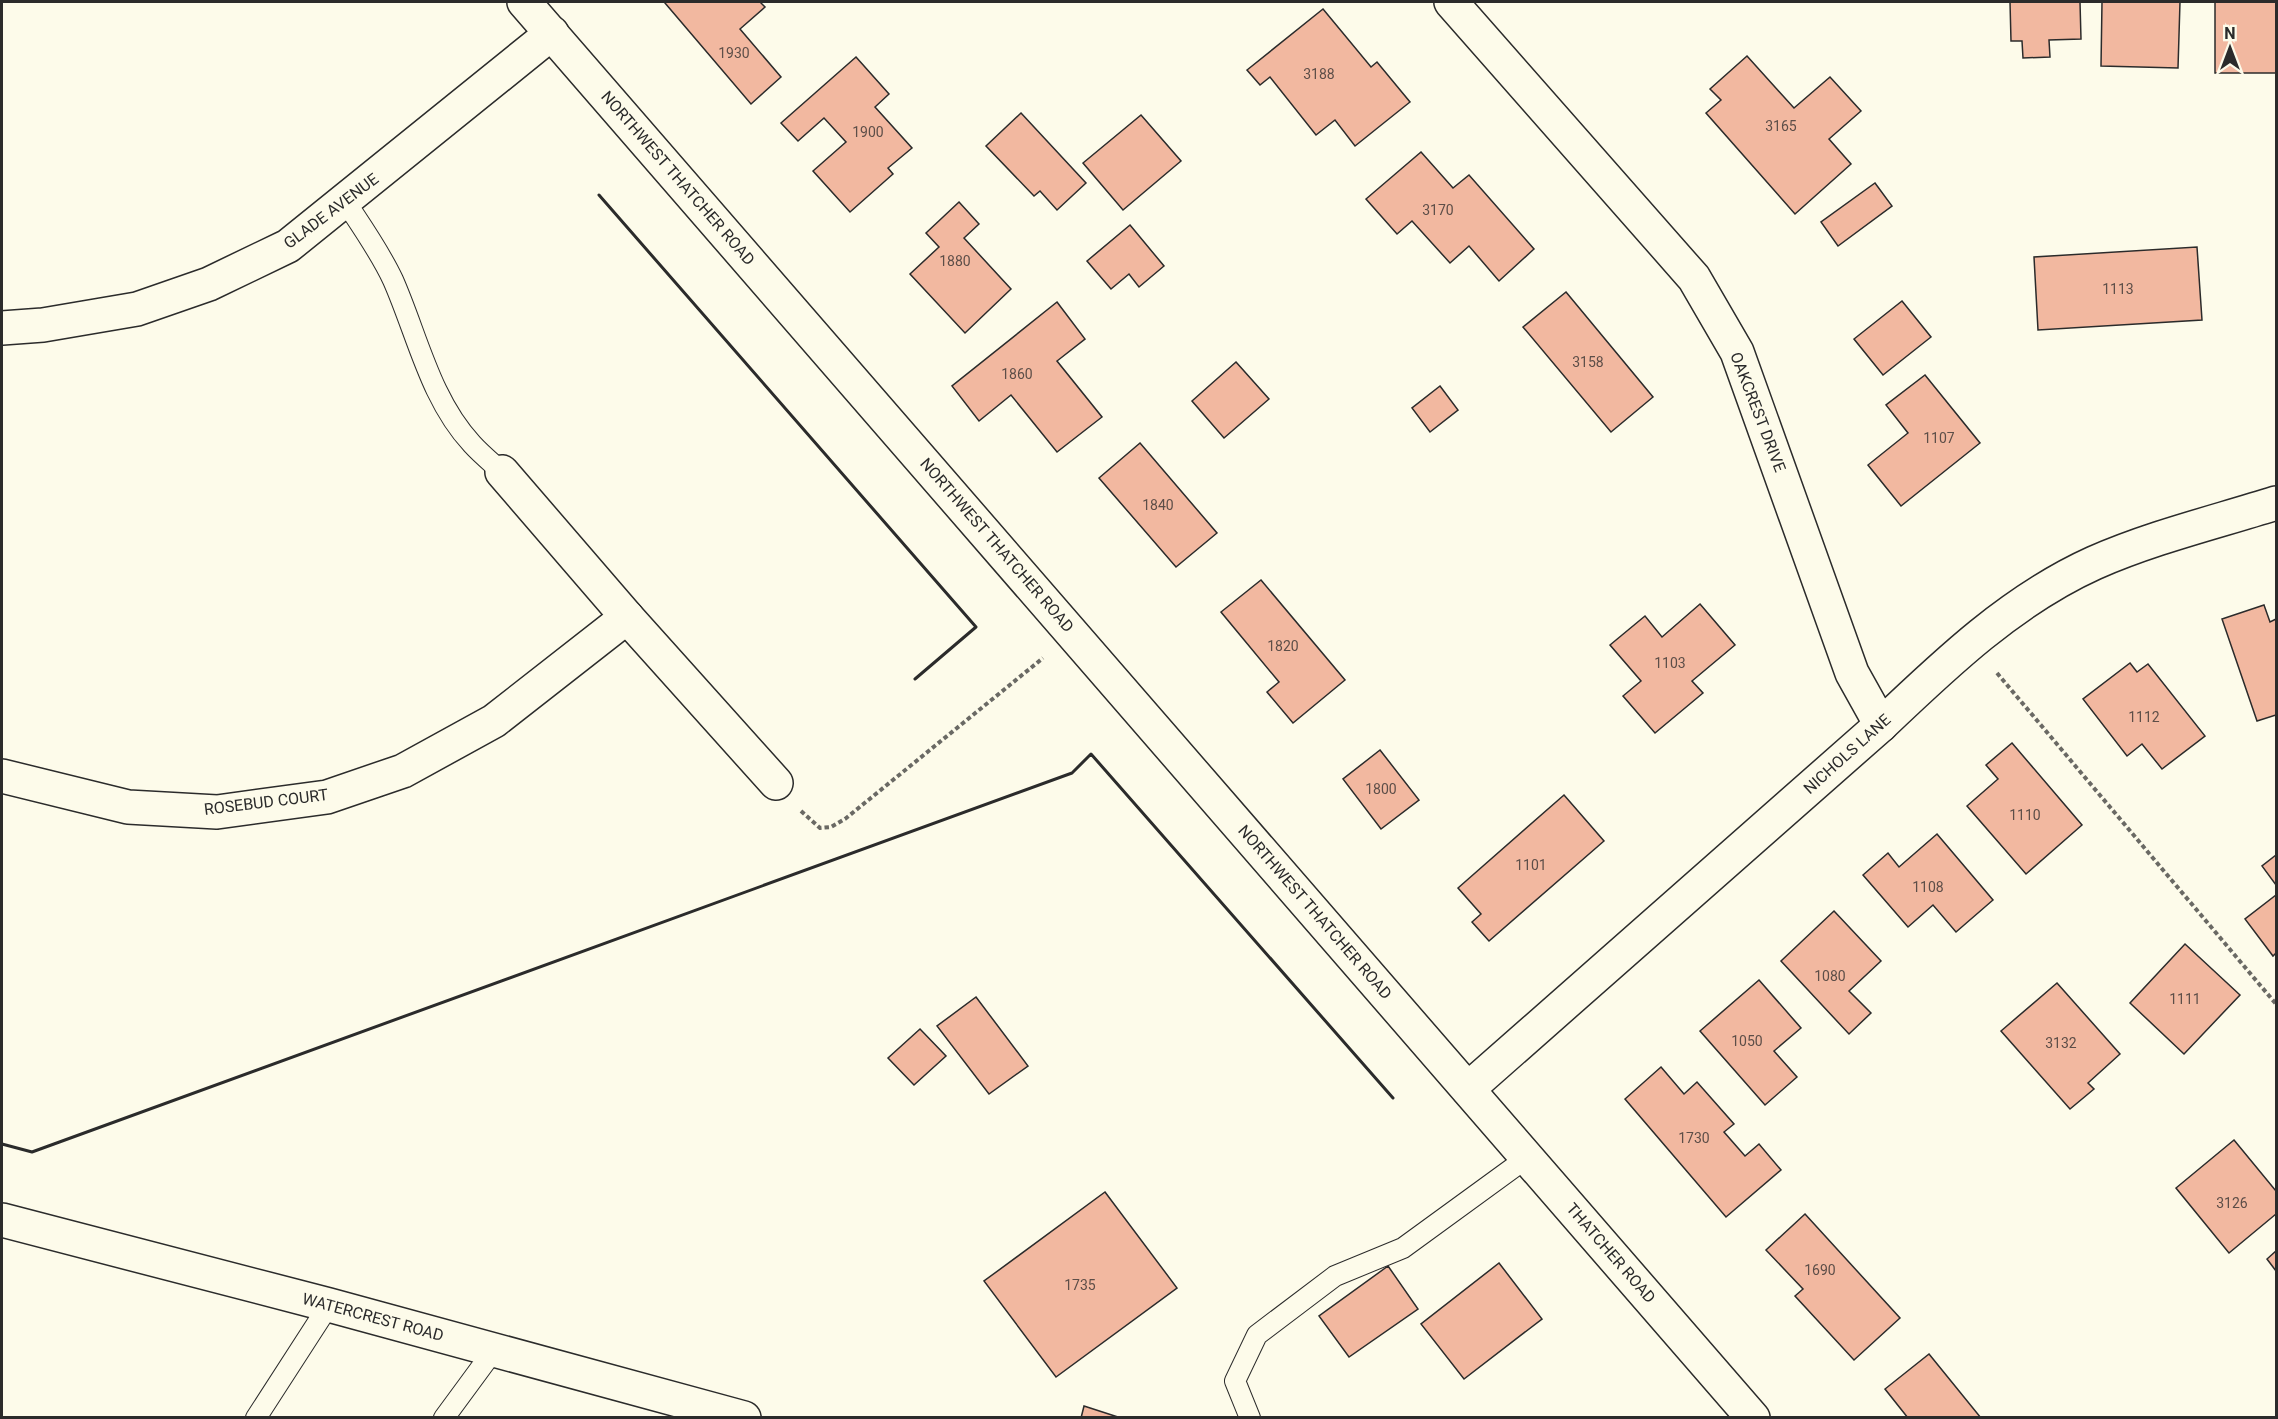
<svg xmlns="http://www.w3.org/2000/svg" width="2278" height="1419" font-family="Roboto,sans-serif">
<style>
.building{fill:#f2b8a0;stroke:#2b2b2b;stroke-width:1.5}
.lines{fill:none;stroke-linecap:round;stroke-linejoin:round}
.lane-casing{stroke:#2b2b2b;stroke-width:22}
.street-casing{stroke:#2b2b2b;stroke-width:36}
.secondary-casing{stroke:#2b2b2b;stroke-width:36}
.path{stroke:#6a6964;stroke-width:4;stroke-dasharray:4.5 3;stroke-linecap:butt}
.lane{stroke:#fdfbea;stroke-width:20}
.street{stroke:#fdfbea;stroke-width:33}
.secondary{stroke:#fdfbea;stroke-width:33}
.wall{stroke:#2b2b2b;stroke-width:3}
.labels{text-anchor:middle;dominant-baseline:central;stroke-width:4.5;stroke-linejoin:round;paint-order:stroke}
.number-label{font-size:14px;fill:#5d4e48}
.street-label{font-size:16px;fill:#2b2b2b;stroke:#fdfbea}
</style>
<rect width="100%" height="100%" fill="#fdfbea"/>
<g class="building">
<polygon points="666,2 760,2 765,7 740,29 781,77 751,104 665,3"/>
<polygon points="2010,2 2080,2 2081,39 2049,40 2050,57 2023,58 2022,41 2011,41"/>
<polygon points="2102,2 2180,2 2178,68 2101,66"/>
<rect x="2215" y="2" width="61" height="71"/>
<polygon points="1323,9 1371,67 1377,62 1410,102 1355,146 1335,120 1316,135 1270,77 1260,85 1247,70"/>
<polygon points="1747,56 1794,108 1830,77 1861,111 1829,139 1851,164 1795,214 1706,113 1721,100 1710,89"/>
<polygon points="856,57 889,94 875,107 912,148 888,168 893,174 850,212 813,171 846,142 824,118 798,141 781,123"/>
<polygon points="1021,113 1086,183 1057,210 1040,191 1034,196 986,146"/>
<polygon points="1141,115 1181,161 1123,210 1083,163"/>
<polygon points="1421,152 1453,188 1469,175 1534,249 1499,281 1469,246 1450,263 1412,221 1397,234 1366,199"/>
<polygon points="1875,183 1892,206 1838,246 1821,222"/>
<polygon points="959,202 979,224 964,238 1011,289 965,333 910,274 939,247 926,233"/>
<polygon points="1130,225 1164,266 1139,287 1129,274 1111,289 1087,261"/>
<polygon points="2197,247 2202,320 2038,330 2034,257"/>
<polygon points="1566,292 1653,397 1611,432 1523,327"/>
<polygon points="1902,301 1931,337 1883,375 1854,339"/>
<polygon points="1057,302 1085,339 1057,361 1102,417 1057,452 1011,395 979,421 952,386"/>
<polygon points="1236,362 1269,399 1224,438 1192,401"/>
<polygon points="1925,375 1980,443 1901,506 1868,465 1908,433 1886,405"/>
<polygon points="1440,386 1458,410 1430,432 1412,408"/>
<polygon points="1140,443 1217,533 1176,567 1099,478"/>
<polygon points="1261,580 1345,680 1293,723 1267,692 1279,682 1221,612"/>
<polygon points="1700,604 1735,645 1692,681 1703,693 1655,733 1623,696 1641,681 1610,645 1645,616 1662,637"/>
<polygon points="2264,605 2270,622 2276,619 2276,715 2257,721 2222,619"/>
<polygon points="2130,663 2137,672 2148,664 2205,736 2162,769 2142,744 2127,756 2083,699"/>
<polygon points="2012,743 2082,825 2026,874 1967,806 1998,779 1986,765"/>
<polygon points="1380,750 1419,800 1381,829 1343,779"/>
<polygon points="1564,795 1604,841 1489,941 1472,922 1481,914 1458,888"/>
<polygon points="1937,834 1993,900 1956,932 1933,905 1908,927 1863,875 1888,853 1899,867"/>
<polygon points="2276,855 2276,885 2262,866"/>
<polygon points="2276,895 2276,953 2273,956 2245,919"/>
<polygon points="1834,911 1881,961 1849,991 1871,1013 1849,1034 1781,961"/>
<polygon points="2185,944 2240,995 2184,1054 2130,1003"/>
<polygon points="1759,980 1801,1028 1774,1051 1797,1077 1765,1105 1700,1031"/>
<polygon points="2057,983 2120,1054 2088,1083 2094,1089 2070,1109 2001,1031"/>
<polygon points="976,997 1028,1066 989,1094 937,1026"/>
<polygon points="920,1029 946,1056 914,1085 888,1058"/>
<polygon points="1661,1067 1684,1094 1697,1082 1734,1124 1724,1132 1745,1156 1759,1144 1781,1170 1726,1217 1625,1099"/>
<polygon points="2234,1140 2276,1191 2276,1214 2229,1253 2176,1188"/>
<polygon points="1105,1192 1177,1288 1056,1377 984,1281"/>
<polygon points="1805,1214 1900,1318 1854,1360 1795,1296 1803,1289 1766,1250"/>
<polygon points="2276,1251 2276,1271 2267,1259"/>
<polygon points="1499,1263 1542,1319 1464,1379 1421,1324"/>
<polygon points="1388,1266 1418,1309 1349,1357 1319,1316"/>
<polygon points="1929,1354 1981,1418 1908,1418 1885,1389"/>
<polygon points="1084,1406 1121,1418 1081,1418"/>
</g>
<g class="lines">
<defs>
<g id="lane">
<path d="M345,201C362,227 380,252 393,280C417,334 430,399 472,444C481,454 492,463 502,472"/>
<polyline points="256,1418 329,1305"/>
<polyline points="444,1418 494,1350"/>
<polyline points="1250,1418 1235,1381 1257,1335 1335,1276 1403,1248 1528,1157"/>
</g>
<g id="street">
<polyline points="1451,2 1694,278 1737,352 1852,673 1881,725"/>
<polyline points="2,328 43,325 137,309 209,284 288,246 552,33"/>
<polyline points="502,472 627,617 776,783"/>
<polyline points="2,776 128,807 217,812 327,797 403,771 494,721 627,617"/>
<polyline points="2,1220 329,1305 744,1418"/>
</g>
<g id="secondary">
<polyline points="524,2 1753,1418"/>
<path d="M1468,1089L1881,725C1946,663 2012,600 2094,563C2153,537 2216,522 2276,503"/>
</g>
</defs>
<use href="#lane" class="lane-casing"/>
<use href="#street" class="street-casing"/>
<use href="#secondary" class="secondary-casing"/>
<g class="path">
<polyline points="1997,673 2276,1004"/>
<polyline points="801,811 820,828 831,827 845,819 1043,658"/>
</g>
<use href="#lane" class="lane"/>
<use href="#street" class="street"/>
<use href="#secondary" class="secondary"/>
<g class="wall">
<polyline points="599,195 976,627 915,679"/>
<polyline points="2,1144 32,1152 1072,773 1091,754 1393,1098"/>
</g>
</g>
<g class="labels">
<g class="number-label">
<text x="734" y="53">1930</text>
<text x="1319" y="74">3188</text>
<text x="1781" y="126">3165</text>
<text x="868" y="132">1900</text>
<text x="1438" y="210">3170</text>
<text x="955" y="261">1880</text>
<text x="2118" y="289">1113</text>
<text x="1588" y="362">3158</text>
<text x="1017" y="374">1860</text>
<text x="1939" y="438">1107</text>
<text x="1158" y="505">1840</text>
<text x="1283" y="646">1820</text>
<text x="1670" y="663">1103</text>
<text x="2144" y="717">1112</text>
<text x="1381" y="789">1800</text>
<text x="2025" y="815">1110</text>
<text x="1531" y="865">1101</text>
<text x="1928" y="887">1108</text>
<text x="1830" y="976">1080</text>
<text x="2185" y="999">1111</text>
<text x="1747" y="1041">1050</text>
<text x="2061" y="1043">3132</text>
<text x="1694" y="1138">1730</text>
<text x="2232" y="1203">3126</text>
<text x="1820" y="1270">1690</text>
<text x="1080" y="1285">1735</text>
</g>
<g class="street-label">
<text transform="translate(678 178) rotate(49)">NORTHWEST THATCHER ROAD</text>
<text transform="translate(331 211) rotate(-37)">GLADE AVENUE</text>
<text transform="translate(1758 412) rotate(69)">OAKCREST DRIVE</text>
<text transform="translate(997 545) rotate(49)">NORTHWEST THATCHER ROAD</text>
<text transform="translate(1847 754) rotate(-42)">NICHOLS LANE</text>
<text transform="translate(266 802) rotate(-7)">ROSEBUD COURT</text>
<text transform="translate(1315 912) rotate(49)">NORTHWEST THATCHER ROAD</text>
<text transform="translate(1611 1253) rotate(49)">THATCHER ROAD</text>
<text transform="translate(373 1317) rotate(15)">WATERCREST ROAD</text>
</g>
</g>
<rect width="2278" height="1419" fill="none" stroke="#2b2b2b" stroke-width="6"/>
<g transform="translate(2230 48)" stroke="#fdfbea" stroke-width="4.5" paint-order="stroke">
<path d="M0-4.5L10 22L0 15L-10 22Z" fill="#2b2b2b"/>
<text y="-9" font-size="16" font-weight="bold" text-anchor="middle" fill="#2b2b2b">N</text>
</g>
</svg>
